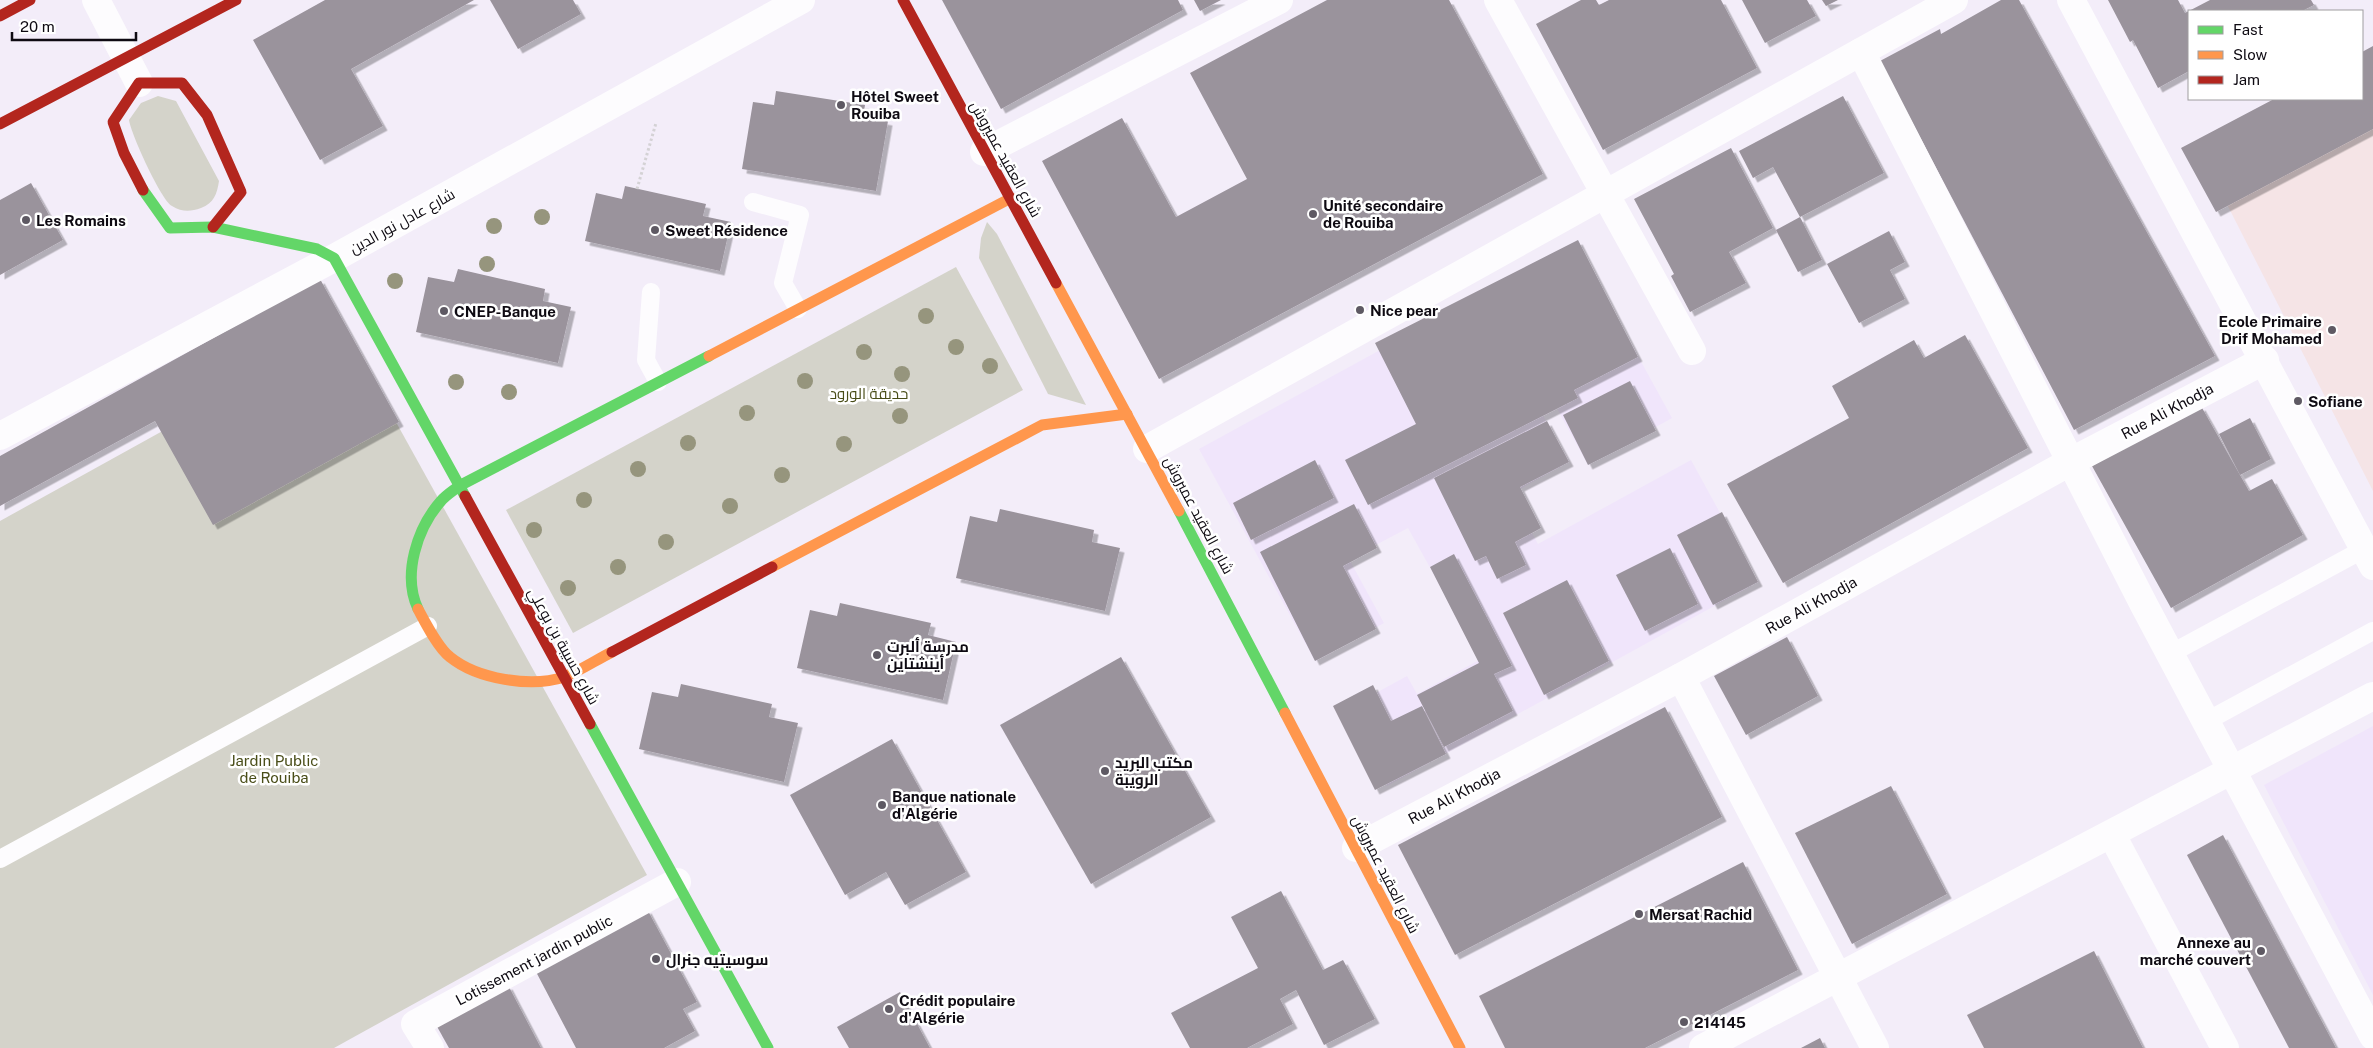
<svg xmlns="http://www.w3.org/2000/svg" width="2373" height="1048" font-family="'Public Sans',Cairo,sans-serif">
<style>
.built{fill:#f0e5fb}
.education{fill:#f5e4e6}
.green{fill:#d4d3ca}
.building{fill:#9a939c;filter:url(#shadow)}
.lines{fill:none;stroke-linecap:round;stroke-linejoin:round}
.path{stroke:#d4d2d5;stroke-width:3;stroke-dasharray:2.5 2.5;stroke-linecap:butt}
.lane{stroke:#fdfcfe;stroke-width:18}
.street{stroke:#fdfcfe;stroke-width:28}
.fast{stroke:#63d668;stroke-width:11}
.slow{stroke:#ff974d;stroke-width:11}
.jam{stroke:#b3261e;stroke-width:11}
.tree{fill:#96957d}
.poi-dot{fill:#5e5963;stroke:#fff;stroke-width:2}
.labels{text-anchor:middle;dominant-baseline:central;stroke-width:5;stroke-linejoin:round;paint-order:stroke}
.poi-label{font-size:15px;font-weight:bold;fill:#0e0a12;stroke:#fff;text-anchor:start}
.street-label{font-size:15px;fill:#0e0a12;stroke:#fff}
.park-label{font-size:15px;fill:#494d18;stroke:#fff}
</style>
<defs>
<filter id="shadow"><feDropShadow dx="4.5" dy="4.5" stdDeviation="0" flood-color="#0004"/></filter>
</defs>
<rect width="100%" height="100%" fill="#f3edf9"/>
<g class="built">
<polygon points="1576,243 1672,418 1588,465 1555,405 1541,412 1569,462 1511,494 1538,544 1691,460 1758,582 1387,786 1345,710 1407,676 1417,694 1481,659 1408,528 1349,559 1384,623 1315,661 1199,449"/>
<polygon points="2373,726 2373,995 2264,785"/>
</g>
<polygon class="education" points="2373,83 2373,491 2209,169 2344,99 2362,99 2362,89"/>
<g class="green">
<path d="M158,96L176,101L219,181C217,194 214,203 201,208C190,212 182,212 172,206C161,200 131,134 129,120L141,103Z"/>
<polygon points="987,222 997,234 1086,405 1048,394 979,258 981,238"/>
<polygon points="956,267 1023,390 573,633 506,510"/>
<polygon points="345,330 647,875 334,1048 0,1048 0,521"/>
</g>
<g class="building">
<polygon points="325,0 474,0 351,69 383,126 320,160 253,40"/>
<polygon points="490,0 573,0 581,14 518,49"/>
<polygon points="942,0 1178,0 1183,10 1001,109"/>
<polygon points="1194,0 1221,0 1200,11"/>
<polygon points="1327,0 1449,0 1543,174 1159,379 1042,161 1122,118 1176,217 1247,179 1190,73"/>
<polygon points="1581,0 1596,0 1599,5 1609,0 1721,0 1757,68 1603,150 1536,24"/>
<polygon points="1742,0 1807,0 1816,16 1765,43"/>
<polygon points="1822,0 1838,0 1826,6"/>
<polygon points="2001,0 2019,0 2215,356 2074,430 1880,61 1940,29 1941,34"/>
<polygon points="2108,0 2178,0 2185,13 2210,0 2311,0 2314,5 2302,11 2189,11 2189,71 2158,88 2133,40 2130,42"/>
<polygon points="2373,46 2373,129 2216,212 2181,148 2274,99 2362,99 2362,52"/>
<polygon points="776,91 865,105 863,117 888,121 876,191 742,169 753,102 774,105"/>
<polygon points="1843,96 1884,173 1800,217 1773,167 1753,178 1739,151"/>
<polygon points="1731,148 1773,228 1729,252 1746,283 1690,312 1671,276 1674,274 1634,199"/>
<polygon points="31,183 63,240 0,275 0,200"/>
<polygon points="625,186 706,204 703,216 731,222 720,271 585,241 596,193 622,199"/>
<polygon points="1800,217 1822,260 1798,272 1776,230"/>
<polygon points="1889,231 1905,262 1890,270 1905,299 1859,323 1827,264"/>
<polygon points="1578,240 1638,357 1574,390 1578,398 1368,505 1345,460 1416,424 1375,343"/>
<polygon points="458,269 545,289 543,301 571,307 558,363 416,332 428,277 454,282"/>
<polygon points="320,279 399,422 213,525 155,421 0,506 0,456"/>
<polygon points="1965,335 2028,448 1783,583 1727,484 1849,418 1832,386 1914,340 1924,358"/>
<polygon points="1630,381 1656,431 1588,465 1563,415"/>
<polygon points="2201,406 2249,491 2272,479 2303,535 2171,608 2092,466"/>
<polygon points="2250,418 2271,459 2240,475 2219,434"/>
<polygon points="1547,421 1569,462 1520,487 1541,528 1515,542 1526,565 1497,579 1486,556 1475,561 1434,478"/>
<polygon points="1315,460 1334,498 1251,540 1233,503"/>
<polygon points="1354,504 1377,548 1343,566 1376,629 1315,661 1260,552"/>
<polygon points="1000,509 1094,530 1092,542 1120,548 1105,611 956,578 970,516 997,522"/>
<polygon points="1722,512 1758,582 1713,605 1677,535"/>
<polygon points="1670,548 1698,604 1645,631 1616,575"/>
<polygon points="1454,554 1512,666 1494,674 1513,711 1444,747 1417,695 1479,663 1430,567"/>
<polygon points="1567,580 1609,661 1544,695 1503,613"/>
<polygon points="840,603 931,623 928,635 956,642 943,700 797,668 810,610 837,616"/>
<polygon points="1787,637 1818,696 1746,735 1714,676"/>
<polygon points="1121,657 1211,817 1091,884 1000,725"/>
<polygon points="681,684 772,704 769,717 798,723 784,782 639,749 652,692 678,697"/>
<polygon points="1373,685 1391,721 1422,706 1446,754 1375,790 1333,706"/>
<polygon points="1665,707 1722,817 1455,955 1398,845"/>
<polygon points="892,739 966,872 905,905 886,872 845,895 790,795"/>
<polygon points="1891,786 1947,894 1852,944 1795,833"/>
<polygon points="2223,835 2336,1048 2289,1048 2187,855"/>
<polygon points="1743,862 1798,970 1645,1048 1505,1048 1479,996"/>
<polygon points="1281,891 1323,970 1343,960 1375,1019 1324,1045 1296,990 1280,999 1293,1024 1247,1048 1190,1048 1171,1013 1258,968 1231,917"/>
<polygon points="647,909 697,1002 683,1009 695,1031 664,1048 576,1048 534,968"/>
<polygon points="2094,951 2143,1048 1984,1048 1967,1015"/>
<polygon points="508,985 541,1048 449,1048 435,1023"/>
<polygon points="900,992 930,1048 849,1048 837,1027"/>
<polygon points="1820,1038 1825,1048 1801,1048"/>
</g>
<g class="lines">
<polyline class="path" points="637,189 656,123"/>
<g class="lane">
<polyline points="753,202 800,215 783,283 798,309"/>
<polyline points="651,292 646,360 658,382"/>
<polyline points="2170,654 2364,549"/>
<polyline points="2205,722 2373,631"/>
<polyline points="0,859 428,626"/>
</g>
<g class="street">
<polyline points="96,0 139,83"/>
<polyline points="1498,0 1692,351"/>
<polyline points="2071,0 2373,566"/>
<polyline points="1861,52 2144,605 2373,1036"/>
<polyline points="984,152 1279,0"/>
<polyline points="0,436 334,258 801,0"/>
<polyline points="1147,449 1954,0"/>
<polyline points="1681,677 1875,1048"/>
<polyline points="2112,835 2225,1048"/>
<polyline points="1356,848 1681,677 2070,462 2265,360"/>
<polyline points="430,1048 415,1024 677,882"/>
<polyline points="1703,1048 2373,696"/>
</g>
<g class="fast">
<polyline points="143,190 170,228 213,227 317,249 334,258 465,496"/>
<polyline points="1179,511 1285,713"/>
<path d="M418,609C402,575 417,528 441,501C446,495 453,491 459,486L709,356"/>
<polyline points="590,724 768,1048"/>
</g>
<g class="slow">
<polyline points="1056,283 1179,511"/>
<polyline points="709,356 1011,198"/>
<polyline points="772,567 1042,425 1127,414"/>
<path d="M418,609C425,622 438,648 450,657C477,679 531,688 564,677C580,671 596,660 612,652"/>
<polyline points="1285,713 1460,1048"/>
</g>
<g class="jam">
<polyline points="903,0 1056,283"/>
<polyline points="0,16 30,0"/>
<polyline points="0,124 236,0"/>
<polyline points="143,190 124,153 113,122 139,83 182,83 207,115 241,192 213,227"/>
<polyline points="465,496 590,724"/>
<polyline points="612,652 772,567"/>
</g>
</g>
<g class="tree">
<circle cx="542" cy="217" r="8"/>
<circle cx="494" cy="226" r="8"/>
<circle cx="487" cy="264" r="8"/>
<circle cx="395" cy="281" r="8"/>
<circle cx="926" cy="316" r="8"/>
<circle cx="956" cy="347" r="8"/>
<circle cx="864" cy="352" r="8"/>
<circle cx="990" cy="366" r="8"/>
<circle cx="902" cy="374" r="8"/>
<circle cx="805" cy="381" r="8"/>
<circle cx="456" cy="382" r="8"/>
<circle cx="509" cy="392" r="8"/>
<circle cx="747" cy="413" r="8"/>
<circle cx="900" cy="416" r="8"/>
<circle cx="688" cy="443" r="8"/>
<circle cx="844" cy="444" r="8"/>
<circle cx="638" cy="469" r="8"/>
<circle cx="782" cy="475" r="8"/>
<circle cx="584" cy="500" r="8"/>
<circle cx="730" cy="506" r="8"/>
<circle cx="534" cy="530" r="8"/>
<circle cx="666" cy="542" r="8"/>
<circle cx="618" cy="567" r="8"/>
<circle cx="568" cy="588" r="8"/>
</g>
<g class="poi-dot">
<circle cx="841" cy="105" r="5"/>
<circle cx="1313" cy="214" r="5"/>
<circle cx="26" cy="220" r="5"/>
<circle cx="655" cy="230" r="5"/>
<circle cx="1360" cy="310" r="5"/>
<circle cx="444" cy="311" r="5"/>
<circle cx="2332" cy="330" r="5"/>
<circle cx="2298" cy="401" r="5"/>
<circle cx="877" cy="655" r="5"/>
<circle cx="1105" cy="771" r="5"/>
<circle cx="882" cy="805" r="5"/>
<circle cx="1639" cy="914" r="5"/>
<circle cx="2261" cy="951" r="5"/>
<circle cx="656" cy="959" r="5"/>
<circle cx="889" cy="1009" r="5"/>
<circle cx="1684" cy="1022" r="5"/>
</g>
<g class="labels">
<g class="poi-label">
<text x="851" y="96">Hôtel Sweet<tspan x="851" dy="17">Rouiba</tspan></text>
<text x="1323" y="205">Unité secondaire<tspan x="1323" dy="17">de Rouiba</tspan></text>
<text x="36" y="220">Les Romains</text>
<text x="665" y="230">Sweet Résidence</text>
<text x="1370" y="310">Nice pear</text>
<text x="454" y="311">CNEP-Banque</text>
<text x="2322" y="321" text-anchor="end">Ecole Primaire<tspan x="2322" dy="17">Drif Mohamed</tspan></text>
<text x="2308" y="401">Sofiane</text>
<text x="887" y="646">مدرسة ألبرت<tspan x="887" dy="17">أينشتاين</tspan></text>
<text x="1115" y="762">مكتب البريد<tspan x="1115" dy="17">الرويبة</tspan></text>
<text x="892" y="796">Banque nationale<tspan x="892" dy="17">d'Algérie</tspan></text>
<text x="1649" y="914">Mersat Rachid</text>
<text x="2251" y="942" text-anchor="end">Annexe au<tspan x="2251" dy="17">marché couvert</tspan></text>
<text x="666" y="959">سوسيتيه جنرال</text>
<text x="899" y="1000">Crédit populaire<tspan x="899" dy="17">d'Algérie</tspan></text>
<text x="1694" y="1022">214145</text>
</g>
<g class="street-label">
<text transform="translate(1006 159) rotate(61)">شارع العقيد عميروش</text>
<text transform="translate(402 221) rotate(-29)">شارع عادل نور الدين</text>
<text transform="translate(2167 411) rotate(-28)">Rue Ali Khodja</text>
<text transform="translate(1199 515) rotate(62)">شارع العقيد عميروش</text>
<text transform="translate(1811 605) rotate(-29)">Rue Ali Khodja</text>
<text transform="translate(564 646) rotate(61)">شارع حسيبة بن بوعلي</text>
<text transform="translate(1454 796) rotate(-28)">Rue Ali Khodja</text>
<text transform="translate(1386 874) rotate(63)">شارع العقيد عميروش</text>
<text transform="translate(534 960) rotate(-28)">Lotissement jardin public</text>
</g>
<g class="park-label">
<text x="869" y="393">حديقة الورود</text>
<text x="274" y="760">Jardin Public<tspan x="274" dy="17">de Rouiba</tspan></text>
</g>
</g>
<rect x="2188" y="10" width="175" height="90" fill="#ffffff" stroke="#9f9da0"/>
<rect x="2198" y="26" width="25" height="8" fill="#63d668" stroke="#9f9da0"/>
<text x="2233" y="35" font-size="15" fill="#0e0a12">Fast</text>
<rect x="2198" y="51" width="25" height="8" fill="#ff974d" stroke="#9f9da0"/>
<text x="2233" y="60" font-size="15" fill="#0e0a12">Slow</text>
<rect x="2198" y="76" width="25" height="8" fill="#b3261e" stroke="#9f9da0"/>
<text x="2233" y="85" font-size="15" fill="#0e0a12">Jam</text>
<path d="M12 32v8h124v-8" fill="none" stroke="#0e0a12" stroke-width="2.5"/>
<text x="20" y="32" font-size="15" fill="#0e0a12" stroke="#ffffff" stroke-width="4" paint-order="stroke">20 m</text>
</svg>
